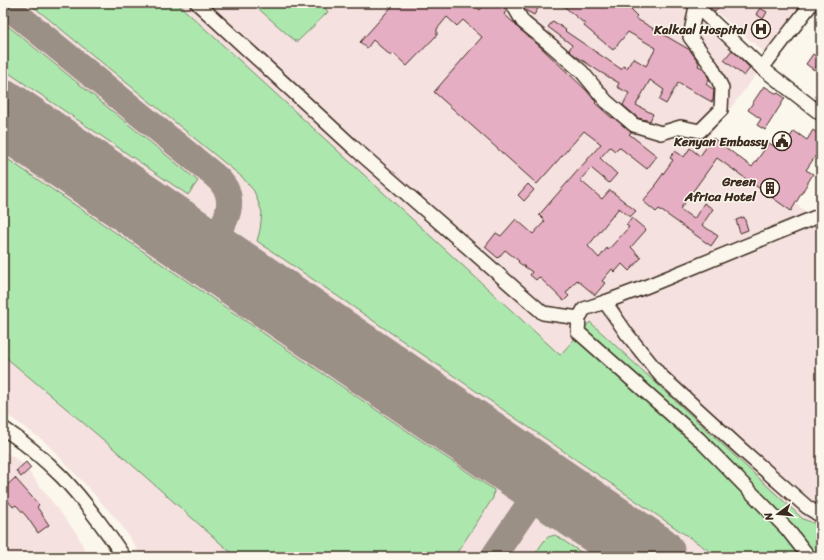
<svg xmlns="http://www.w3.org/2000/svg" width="824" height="560" font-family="Sriracha,sans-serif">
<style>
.built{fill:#f5e1e0}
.green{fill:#ace8ae;stroke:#748966}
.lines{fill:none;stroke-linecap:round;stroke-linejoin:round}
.taxiway{stroke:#9b9085;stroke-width:26}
.runway{stroke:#9b9085;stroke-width:66}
.building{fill:#e6aec3;stroke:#3b2a1e}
.minor-casing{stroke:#3b2a1e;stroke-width:16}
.minor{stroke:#fbf7ec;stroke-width:13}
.labels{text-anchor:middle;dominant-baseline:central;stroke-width:3;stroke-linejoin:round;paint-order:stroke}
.poi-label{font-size:13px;font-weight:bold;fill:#3b2a1e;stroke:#fbf7ec;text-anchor:end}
</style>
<rect width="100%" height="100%" fill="#fbf7ec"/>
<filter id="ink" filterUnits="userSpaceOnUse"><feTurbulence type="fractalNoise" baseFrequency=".025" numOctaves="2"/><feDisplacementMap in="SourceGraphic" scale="8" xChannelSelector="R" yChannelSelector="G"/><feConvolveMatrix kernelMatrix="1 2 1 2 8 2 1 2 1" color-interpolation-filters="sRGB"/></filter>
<g filter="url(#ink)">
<g class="built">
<polygon points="3,3 685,3 759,71 706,140 811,215 821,212 821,557 142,557 120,523 81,480 44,441 3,412"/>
<polygon points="706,3 807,3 767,55"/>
<polygon points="3,450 22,463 77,534 88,557 3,557"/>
</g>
<g class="green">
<polygon points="29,3 177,3 560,355 590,322 803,519 821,526 821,557 718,557 257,241 260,230 262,212 254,191 242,177"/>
<polygon points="252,3 322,3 328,12 298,41 295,41"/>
<polygon points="3,22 198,181 188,195 3,69"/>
<polygon points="3,156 494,490 493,498 454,557 236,557 113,448 3,355"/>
<polygon points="555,535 588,557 533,557 544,541 548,537"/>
</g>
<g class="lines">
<g class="taxiway">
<path d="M3,3L214,175C219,179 223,184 226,189C237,211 217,234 206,252"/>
<polyline points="493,557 544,482"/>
</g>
<polyline class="runway" points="3,113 653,557"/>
</g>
<g class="building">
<polygon points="395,3 472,3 480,10 486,3 496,3 507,10 504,14 515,24 518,28 532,39 586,90 596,102 595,103 612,118 613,117 631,132 629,134 657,156 647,169 619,147 615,151 610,147 600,158 617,174 609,183 591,168 580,180 602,199 610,190 636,211 630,217 619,208 588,246 599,258 607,248 608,250 629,227 626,225 632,218 646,230 631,247 641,258 629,271 622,264 615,272 612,269 602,281 605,283 595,295 577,280 566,293 569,296 564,301 539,277 536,280 530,275 532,272 518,262 519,261 505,250 498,258 485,247 496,233 501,236 516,219 533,234 545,221 539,215 601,144 584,131 537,184 434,92 482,37 463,20 457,26 447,17 437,29 437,35 407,66 393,53 391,56 373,40 367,48 360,42"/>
<polygon points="521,3 531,3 539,7 534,15 525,10"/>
<polygon points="560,3 636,3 631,10 637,16 635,18 690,50 699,63 698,66 703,68 705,71 709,79 706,84 714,90 713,100 712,102 678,83 666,104 659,100 664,90 650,80 636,105 653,114 650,121 638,118 623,105 629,93 617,87 619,83 600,72 573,54 569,50 572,45 548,27 553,21 566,30 565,31 621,69 623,66 627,68 633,58 646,66 656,48 628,32 613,50 584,26 585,24"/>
<polygon points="705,3 722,3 715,12"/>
<polygon points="760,8 767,12 763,19 756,14"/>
<polygon points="732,50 750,68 744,76 724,60"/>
<polygon points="813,54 821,60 814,70 806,64"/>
<polygon points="764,86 777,94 778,93 785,98 765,130 757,125 761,119 748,110"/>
<polygon points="813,130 821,136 821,148 806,170 813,174 791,211 717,158 680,209 694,219 704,203 713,209 702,225 718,236 711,246 659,209 656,212 643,201 656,186 655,185 673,160 670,158 675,151 684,157 690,148 700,156 713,138 752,167 769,143 774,146 776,143 783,148 794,131 807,140"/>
<polygon points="528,184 534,190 524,201 518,195"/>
<polygon points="744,217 748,230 740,233 736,220"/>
<polygon points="26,462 31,468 21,477 16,471"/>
<polygon points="15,478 39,505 37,507 49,525 38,533 27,517 16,505 13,507 8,501 3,506 3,489"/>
</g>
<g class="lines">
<defs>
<g id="minor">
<polyline points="197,3 352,146 543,313 579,318"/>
<polyline points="512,3 523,22 551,45 582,72 606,101 634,125 661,133 681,127 700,131 721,110 722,88 712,67 705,57 690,37 696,6"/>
<polyline points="693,3 762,68 821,114"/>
<polyline points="762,68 812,3"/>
<polyline points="605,302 627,334 660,375 741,449 807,507 821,516"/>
<path d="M3,428C24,442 44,459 62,477C85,501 105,529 124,557"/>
<polyline points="809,557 787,529 699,439 578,332 579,318 584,309 605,302 645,287 821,215"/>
</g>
</defs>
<use href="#minor" class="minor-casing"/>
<use href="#minor" class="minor"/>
</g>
</g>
<defs>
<symbol id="hospital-ring" viewBox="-11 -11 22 22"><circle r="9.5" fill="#fbf7ec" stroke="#3b2a1e" stroke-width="1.5"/><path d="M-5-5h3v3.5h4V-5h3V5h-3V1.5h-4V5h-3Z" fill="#3b2a1e"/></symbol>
<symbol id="civic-ring" viewBox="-11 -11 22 22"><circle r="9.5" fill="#fbf7ec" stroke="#3b2a1e" stroke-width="1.5"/><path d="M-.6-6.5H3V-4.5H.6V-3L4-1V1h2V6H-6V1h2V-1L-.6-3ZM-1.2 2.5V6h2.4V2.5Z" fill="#3b2a1e"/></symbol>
<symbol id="building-ring" viewBox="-11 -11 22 22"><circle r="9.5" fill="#fbf7ec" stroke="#3b2a1e" stroke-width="1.5"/><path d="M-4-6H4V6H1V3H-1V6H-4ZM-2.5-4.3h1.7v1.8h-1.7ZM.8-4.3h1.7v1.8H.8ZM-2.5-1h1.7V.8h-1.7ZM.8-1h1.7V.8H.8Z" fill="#3b2a1e"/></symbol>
</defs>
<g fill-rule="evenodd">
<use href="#hospital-ring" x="750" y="18" width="22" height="22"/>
<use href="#civic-ring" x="771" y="130" width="22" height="22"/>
<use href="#building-ring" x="759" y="177" width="22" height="22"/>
</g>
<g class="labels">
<g class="poi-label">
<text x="747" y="29">Kalkaal Hospital</text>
<text x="768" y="141">Kenyan Embassy</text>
<text x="756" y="181">Green<tspan x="756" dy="15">Africa Hotel</tspan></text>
</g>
</g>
<rect width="824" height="560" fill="none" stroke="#fbf7ec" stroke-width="16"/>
<rect x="8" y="8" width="808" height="544" fill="none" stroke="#3b2a1e" stroke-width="1.5" filter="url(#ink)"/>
<g transform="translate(778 514) rotate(254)" stroke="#fbf7ec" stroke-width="3" paint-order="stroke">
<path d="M0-3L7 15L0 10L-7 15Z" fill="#3b2a1e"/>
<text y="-6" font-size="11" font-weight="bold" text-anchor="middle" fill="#3b2a1e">N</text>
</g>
</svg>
